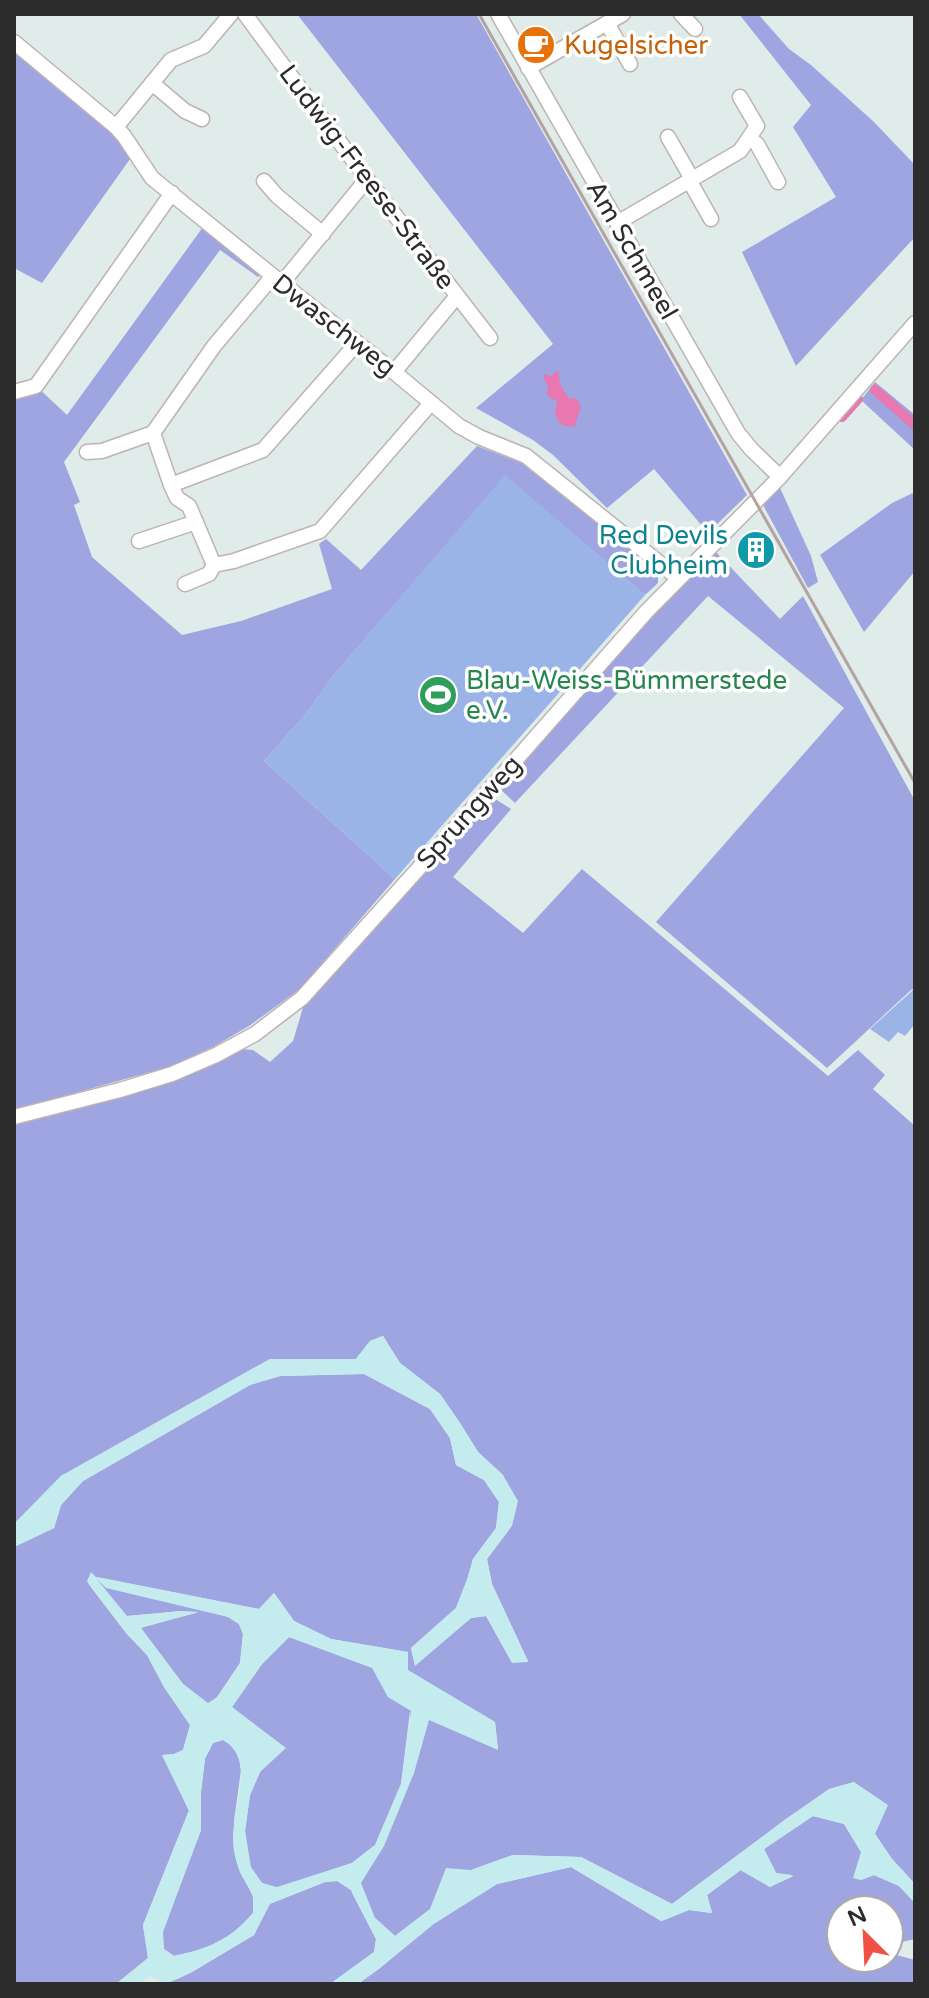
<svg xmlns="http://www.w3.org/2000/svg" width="929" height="1998" font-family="'Varela Round',sans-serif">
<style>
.green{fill:#9ea5e0}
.sand{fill:#c4ecef;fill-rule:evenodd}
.pitch{fill:#9ab4e7}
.water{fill:#e977b0}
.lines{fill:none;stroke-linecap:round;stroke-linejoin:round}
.canal{stroke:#e977b0;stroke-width:10}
.minor-casing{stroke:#beb3b2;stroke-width:17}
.minor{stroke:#fff;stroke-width:14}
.rail{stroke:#b5a3a1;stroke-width:3}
.labels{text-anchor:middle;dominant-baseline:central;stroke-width:7;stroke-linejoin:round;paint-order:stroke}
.food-label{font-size:26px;fill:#c56008;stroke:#fff;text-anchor:start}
.street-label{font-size:26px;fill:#2c2c2c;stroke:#fff}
.culture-label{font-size:26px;fill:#0d838f;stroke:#fff;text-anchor:end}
.leisure-label{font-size:26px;fill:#27864d;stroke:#fff;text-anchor:start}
</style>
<rect width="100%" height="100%" fill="#dfecea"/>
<g class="green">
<polygon points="297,14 476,14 747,495 708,533 654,469 607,508 553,455 533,440 476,408 553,344"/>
<polygon points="739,14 758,14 789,49 811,65 874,122 915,165 915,237 796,366 742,252 836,197 793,127 811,105"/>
<polygon points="14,46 115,127 130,159 42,283 14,268"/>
<polygon points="203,227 263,272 258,277 220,250 64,462 80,502 74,505 92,557 182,635 241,621 332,589 319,544 326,539 361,570 477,446 522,463 658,569 658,583 645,595 505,476 334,675 306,714 264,761 395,879 300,989 249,1026 213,1047 172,1066 14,1110 14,392 36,386 67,415"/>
<polygon points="875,382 915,415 915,450 861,400"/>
<polygon points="780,488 811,556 818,582 808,588 763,505"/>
<polygon points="915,492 915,571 864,632 820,555 892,503"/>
<polygon points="715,551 780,619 803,596 915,801 915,991 912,989 827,1068 656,922 844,708 708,596 515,803 499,788 673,593"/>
<polygon points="492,797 511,809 453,877 523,933 582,869 828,1076 858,1050 885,1075 873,1089 915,1126 915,1884 892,1859 875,1834 854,1782 829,1789 786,1819 672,1904 581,1857 513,1855 471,1870 435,1923 497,1884 571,1867 661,1921 689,1910 712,1913 707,1895 741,1870 770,1887 792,1875 776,1873 764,1849 813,1816 844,1824 861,1852 861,1880 874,1875 899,1886 915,1903 915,1939 901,1942 889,1933 889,1910 859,1910 856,1908 855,1910 841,1910 841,1958 889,1958 889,1953 915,1960 915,1984 358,1984 380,1968 434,1923 429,1910 395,1936 375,1918 351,1891 376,1939 374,1952 330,1984 166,1984 192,1972 254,1935 269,1904 325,1882 337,1881 351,1890 414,1773 410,1711 401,1784 375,1845 352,1863 277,1888 262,1883 250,1867 245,1831 250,1795 260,1772 243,1717 232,1707 262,1664 289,1637 373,1668 388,1697 498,1749 495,1722 407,1670 408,1652 331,1639 294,1621 274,1593 259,1609 97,1577 228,1617 239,1624 243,1634 240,1663 217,1697 208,1704 183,1684 140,1627 195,1613 182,1611 127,1616 87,1582 126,1633 147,1655 164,1687 190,1725 183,1750 174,1754 162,1755 189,1810 143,1925 148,1958 116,1984 14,1984 14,1547 54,1528 61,1505 83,1481 250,1385 280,1376 364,1374 430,1409 450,1438 456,1465 484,1480 499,1502 496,1528 473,1559 468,1577 456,1608 411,1648 415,1665 471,1618 486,1616 512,1662 528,1661 492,1584 487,1559 512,1525 503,1475 478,1452 460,1423 440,1394 400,1363 383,1336 370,1341 356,1359 270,1359 61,1476 14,1524 14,1120 241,1049 253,1050 270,1062 293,1041 305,1001"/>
<polygon points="223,1740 232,1745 239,1756 241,1770 234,1821 240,1872 253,1896 253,1913 236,1932 204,1949 174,1956 164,1949 162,1932 201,1830 201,1792 205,1758 213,1743"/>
</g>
<g class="sand">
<polygon points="383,1336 400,1363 440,1394 460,1423 478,1452 503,1475 518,1501 512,1526 487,1559 492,1584 528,1662 512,1663 486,1616 471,1618 415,1666 411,1648 456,1608 468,1577 473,1559 496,1528 499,1502 484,1480 456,1465 450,1438 430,1409 364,1374 280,1376 250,1385 83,1481 61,1505 54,1528 14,1547 14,1524 61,1476 270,1359 356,1359 370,1341"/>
<path d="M91,1572L96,1577L259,1609L274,1593L294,1621L331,1639L408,1652V1670L495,1722L498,1750L429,1720L414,1773L384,1846L361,1883L375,1918L395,1936L430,1909L446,1868L471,1870L513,1855L581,1857L672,1904L786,1819L830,1789L854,1782L888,1805L875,1834L892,1859L915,1884V1903L899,1886L874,1875L861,1880L853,1878L861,1852L844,1824L813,1816L764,1849L776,1873L794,1876L770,1887L740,1870L707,1895L712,1913L689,1910L662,1921L571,1867L497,1884L435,1923L380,1968L358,1984H330L374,1952L376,1939L351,1890L337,1881L325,1882L270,1904L254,1935L192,1972L166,1984L150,1976L139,1984H116L148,1958L143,1925L189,1811L162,1755L174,1754L183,1750L190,1725L164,1687L147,1655L126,1633L87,1581ZM96,1578L106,1588L228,1617L239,1624L243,1634L240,1663L218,1697L208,1703L183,1684L141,1628L199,1612L182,1611L127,1616ZM289,1637L372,1668L388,1697L411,1711L401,1784L375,1845L352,1863L277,1887L262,1883L251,1867L245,1831L250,1795L260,1772L286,1748L232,1707L262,1664ZM223,1740C257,1759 232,1808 233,1840C233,1850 236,1862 240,1872C243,1879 249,1886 252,1894C254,1900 253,1907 253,1913C228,1941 210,1948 174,1956L164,1949L163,1932L201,1830V1792L205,1759L213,1743Z"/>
</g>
<g class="pitch">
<polygon points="505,475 645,595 395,879 264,761 306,714 334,675"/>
<polygon points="913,990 915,992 915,1024 905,1036 898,1032 889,1042 870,1029"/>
</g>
<path class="water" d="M556,371L559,372C558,382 563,391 569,398L576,399L581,405L575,426C562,428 557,423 555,410L557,406L556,400L550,398L547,394L548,386L543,377L546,374L551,377Z"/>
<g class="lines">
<g class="canal">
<polyline points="875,390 915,425"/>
<polyline points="842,417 858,399"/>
</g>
<defs>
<g id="minor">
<polyline points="245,14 367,179 490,338"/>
<polyline points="498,14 738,433 751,449 780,477"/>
<polyline points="681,14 695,29"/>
<polyline points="607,23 630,64"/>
<polyline points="14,42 116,127 124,136 152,178 273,276 394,372 459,426 479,437 526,456 678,578"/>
<polyline points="528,68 623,14"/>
<polyline points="152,83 185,111 202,119"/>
<polyline points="116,127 171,60 204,46 231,14"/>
<polyline points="668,137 692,179"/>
<polyline points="749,138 757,144 778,182"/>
<polyline points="689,180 711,219"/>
<polyline points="264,181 277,196 323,234"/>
<polyline points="617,223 740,151 757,126 740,97"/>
<polyline points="282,283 367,179"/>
<polyline points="394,372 457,296"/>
<polyline points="14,392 36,386 172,193"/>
<polyline points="153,433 171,485 177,498 189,506 214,565 234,561 320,531 431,403"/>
<polyline points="87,452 102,451 153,433 214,346 273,276"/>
<polyline points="171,485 263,450 357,343"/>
<polyline points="139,541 196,522"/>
<polyline points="185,584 209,574 214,565"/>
<polyline points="14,1117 120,1090 172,1074 216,1055 255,1034 302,998 491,788 646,612 780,477 915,323"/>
</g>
</defs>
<use href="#minor" class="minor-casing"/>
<use href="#minor" class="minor"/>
<polyline class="rail" points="479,14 915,783"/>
</g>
<defs>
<symbol id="cafe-disc" viewBox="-11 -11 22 22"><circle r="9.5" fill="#e8710a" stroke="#fff"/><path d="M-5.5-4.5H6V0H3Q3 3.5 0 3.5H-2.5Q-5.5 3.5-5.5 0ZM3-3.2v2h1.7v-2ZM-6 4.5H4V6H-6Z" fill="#fff"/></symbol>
<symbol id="building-disc" viewBox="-11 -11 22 22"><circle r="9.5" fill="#0f9aa8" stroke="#fff"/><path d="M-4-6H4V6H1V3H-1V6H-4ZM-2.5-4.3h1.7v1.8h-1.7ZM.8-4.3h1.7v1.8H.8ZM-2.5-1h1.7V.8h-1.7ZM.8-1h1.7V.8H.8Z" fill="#fff"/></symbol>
<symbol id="stadium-disc" viewBox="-11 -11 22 22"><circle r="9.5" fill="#2e9e5b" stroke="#fff"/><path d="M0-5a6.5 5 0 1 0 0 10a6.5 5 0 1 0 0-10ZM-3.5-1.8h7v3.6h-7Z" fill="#fff"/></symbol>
</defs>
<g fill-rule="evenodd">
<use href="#cafe-disc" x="514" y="23" width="44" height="44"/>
<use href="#building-disc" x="734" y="528" width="44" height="44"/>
<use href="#stadium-disc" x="416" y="673" width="44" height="44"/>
</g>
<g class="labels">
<g class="food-label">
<text x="564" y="45">Kugelsicher</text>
</g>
<g class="street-label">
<text transform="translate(367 177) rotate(53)">Ludwig-Freese-Straße</text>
<text transform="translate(632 250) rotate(60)">Am Schmeel</text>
<text transform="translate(334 325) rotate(38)">Dwaschweg</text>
<text transform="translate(469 812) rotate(-48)">Sprungweg</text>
</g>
<g class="culture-label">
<text x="728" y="535">Red Devils<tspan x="728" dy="30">Clubheim</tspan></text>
</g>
<g class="leisure-label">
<text x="466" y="680">Blau-Weiss-Bümmerstede<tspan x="466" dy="30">e.V.</tspan></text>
</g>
</g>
<rect width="929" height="1998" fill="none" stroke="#2c2c2c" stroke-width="32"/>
<g transform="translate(865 1934) rotate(336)"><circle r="38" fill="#ffffff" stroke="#ababab" stroke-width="2"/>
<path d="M0-6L14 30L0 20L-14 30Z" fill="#f15047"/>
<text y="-12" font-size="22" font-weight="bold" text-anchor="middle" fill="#2c2c2c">N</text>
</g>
</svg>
